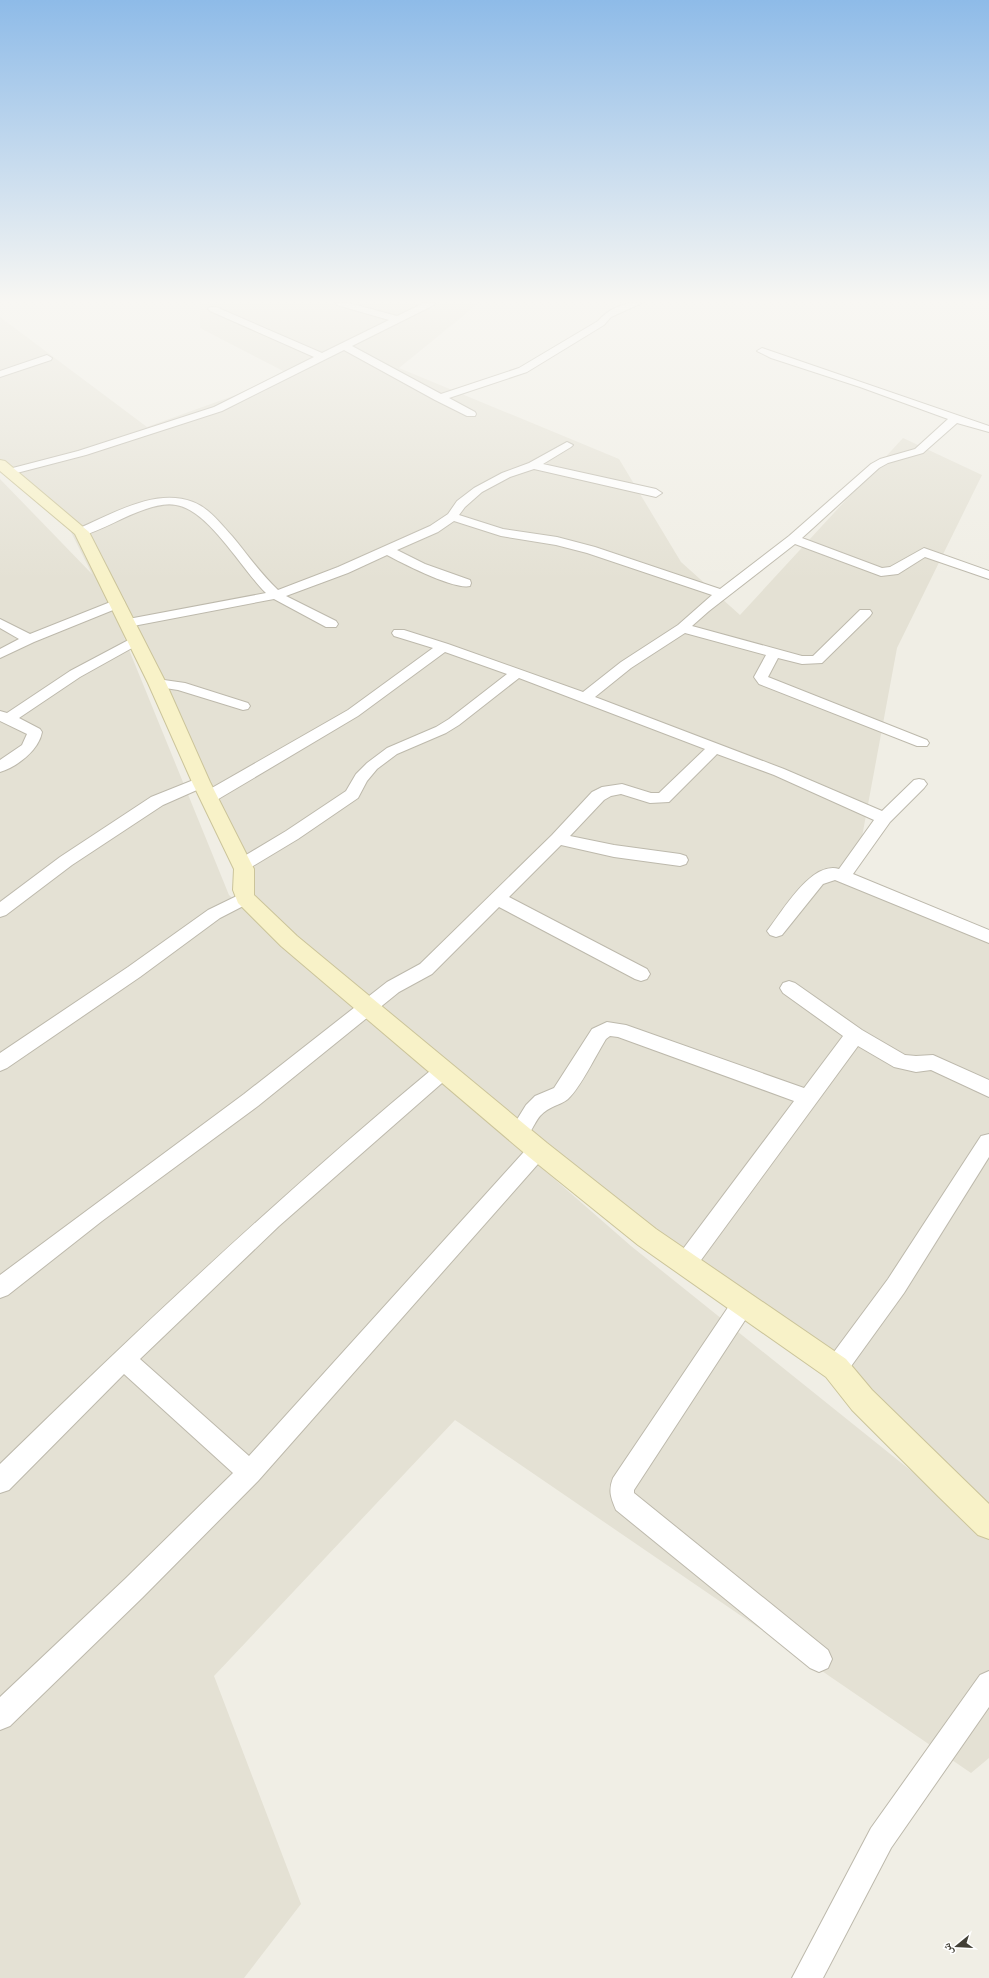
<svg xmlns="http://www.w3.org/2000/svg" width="989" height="1978" font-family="Ubuntu,'Noto Naskh Arabic',sans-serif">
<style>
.residential{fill:#e4e1d4;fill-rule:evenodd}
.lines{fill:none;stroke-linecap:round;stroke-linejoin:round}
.street-casing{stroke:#bdb9ac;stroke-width:2}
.secondary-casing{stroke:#cbc49a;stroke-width:2}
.street{fill:#fff;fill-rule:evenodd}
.secondary{fill:#f8f2c8;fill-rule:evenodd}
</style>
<rect width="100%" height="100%" fill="#f0eee5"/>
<path class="residential" d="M200,303H479L399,368L619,459L681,562L740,615L903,438L982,475L897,648L854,880L989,933V1758L971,1773L455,1420L214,1676L301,1904L244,1978H0V479L92,574L70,530L0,459V317L147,427L291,375L200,328ZM123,635L275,934H274L229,895ZM338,990L811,1351L955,1506L631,1246Z"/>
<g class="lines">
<defs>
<g id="street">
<path d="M336,303H349L397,316L424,303H435L434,305L352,346L441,394L519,368L598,321C608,309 626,301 642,303L611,317L604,325L527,372L449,398L475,412L476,414L475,416H467L435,400L344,350L222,411L86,455L9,475L3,472L5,470L78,451L214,407L314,357L210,311L208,309L210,307H216L322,353L389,320L337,305Z"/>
<path d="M762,348L989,426V432L957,423L923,453L888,463L879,468L802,538L882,568L890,567L924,548L989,571V579L925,557L898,574L881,576L795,544L709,611L692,626L802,656H813L860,610H870L872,613L870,616L822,663L802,664L778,658L768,677L927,740L929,743L927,746H917L759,684L754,677L766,655L685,633L631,668L595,697L784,769L882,811L914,780L919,779L924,780L927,784L924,788L890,822L853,874L989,930V943L835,880L823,884L782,935L776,937L770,935L767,931L770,927C784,909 812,861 839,869L874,820L774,775L717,754L669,802L650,803L621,794L611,796L604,800L570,836L614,845L680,854L686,856L688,860L686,864L680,866L614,857L561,845L509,897L647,969L650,974L647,979L641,981L635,979L499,907L432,974L399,992L258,1106L102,1221L8,1295L0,1298V1275L244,1094L387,982L420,964L552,835L592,792L602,787L622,784L651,793H659L705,749L519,678L459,725L446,733L397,754L377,769L367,781L358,798L298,839L248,869L242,871L236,869L234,865L236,861L286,831L346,791L356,774L367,763L387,748L436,727L449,719L507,674L445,652L358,716L215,801L209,802L203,801L201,797L203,793L348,710L433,648L394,636L392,633L394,630H404L448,644L583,692L621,662L678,625L712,595L587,553L556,545L501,536L454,521L438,532L397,550L425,564L470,580L471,583L470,586C454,590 402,563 387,555L348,573L286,596L336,621L338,624L336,627H326L274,599L128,627L123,626L121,623L123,620L266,593C242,570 209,510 176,505C166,503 155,506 146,509C124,516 103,530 81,536L75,532L77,529C111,515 155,487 193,502C209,508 221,524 232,536C247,554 261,574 278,590L338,567L430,526L448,514L457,501L474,488L502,473L529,463L567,442L573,445L571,447L543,464L656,489L662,493L656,497L534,469L510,477L482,492L465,507L459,515L503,529L557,537L595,547L720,589L789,536L871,464L880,459L915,449L948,419L860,387L771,358L757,351Z"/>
<polygon points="47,355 52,358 51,360 0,377 0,371"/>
<polygon points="118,599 123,600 125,603 123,606 34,642 0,658 0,649 19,639 0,628 0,619 30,634"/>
<path d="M136,636L141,637L143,640L141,643L80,677L19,718L40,729L42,732C39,750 17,767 0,772V760L22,745L27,734L0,721V711L7,713L70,671Z"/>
<polygon points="157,679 185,683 248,703 250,706 248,709 243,710 178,690 152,686 150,683 152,680"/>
<polygon points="201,777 206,778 209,782 206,786 163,805 72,865 6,915 0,917 0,902 60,857 151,797"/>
<polygon points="245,892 251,894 253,898 251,902 220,918 140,977 7,1068 0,1071 0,1053 128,967 208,910"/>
<path d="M789,981L795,983L862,1030L905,1055L916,1056L933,1055L989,1080V1097L931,1070L916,1072L894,1067L858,1046L693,1271L685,1274L677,1271L674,1264L677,1257L794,1101L618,1037L610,1036L606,1039C596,1055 581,1087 568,1099C560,1106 550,1105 540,1116C531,1127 528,1146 511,1140L508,1134L526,1105L535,1096L554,1088L592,1029L607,1022L626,1025L804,1088L843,1036L783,993L780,988L783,983Z"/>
<path d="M443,1063L450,1066L453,1071L450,1076L279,1226L140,1359L249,1456L531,1144L538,1142L545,1144L548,1150L545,1156L258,1481L143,1597L10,1726L0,1730V1697L125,1579L233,1473L124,1374L9,1490L0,1493V1464C141,1326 284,1192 436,1066Z"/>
<polygon points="989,1134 989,1157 904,1293 844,1376 836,1379 828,1376 825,1368 828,1360 888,1279 981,1136"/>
<path d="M743,1294L751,1297L754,1304L751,1311L634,1490V1493L828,1650L832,1659L828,1668L819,1672L810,1668L616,1510C611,1498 608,1491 613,1478L735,1297Z"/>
<polygon points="989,1671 989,1707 891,1848 823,1978 792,1978 871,1828 980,1675"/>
</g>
<polygon id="secondary" points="0,460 5,461 89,532 166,683 210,782 254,869 254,895 297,936 547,1143 656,1229 846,1359 872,1390 989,1504 989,1539 978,1535 938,1496 852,1410 826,1377 638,1245 529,1157 281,946 238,903 233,890 234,869 192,782 148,683 75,534 0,471"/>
</defs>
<use href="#street" class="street-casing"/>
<use href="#secondary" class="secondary-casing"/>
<use href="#street" class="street"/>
<use href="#secondary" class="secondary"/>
</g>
<linearGradient id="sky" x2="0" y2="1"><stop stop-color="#8ebbe8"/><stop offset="0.52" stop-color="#f8f7f3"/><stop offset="1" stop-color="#f8f7f3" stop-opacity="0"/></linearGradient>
<rect width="989" height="580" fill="url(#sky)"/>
<g transform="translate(957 1946) rotate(252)" stroke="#ffffff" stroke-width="3" paint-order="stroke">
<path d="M0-3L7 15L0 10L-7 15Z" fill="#423f36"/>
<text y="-6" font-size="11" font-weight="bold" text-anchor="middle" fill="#423f36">ش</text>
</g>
</svg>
